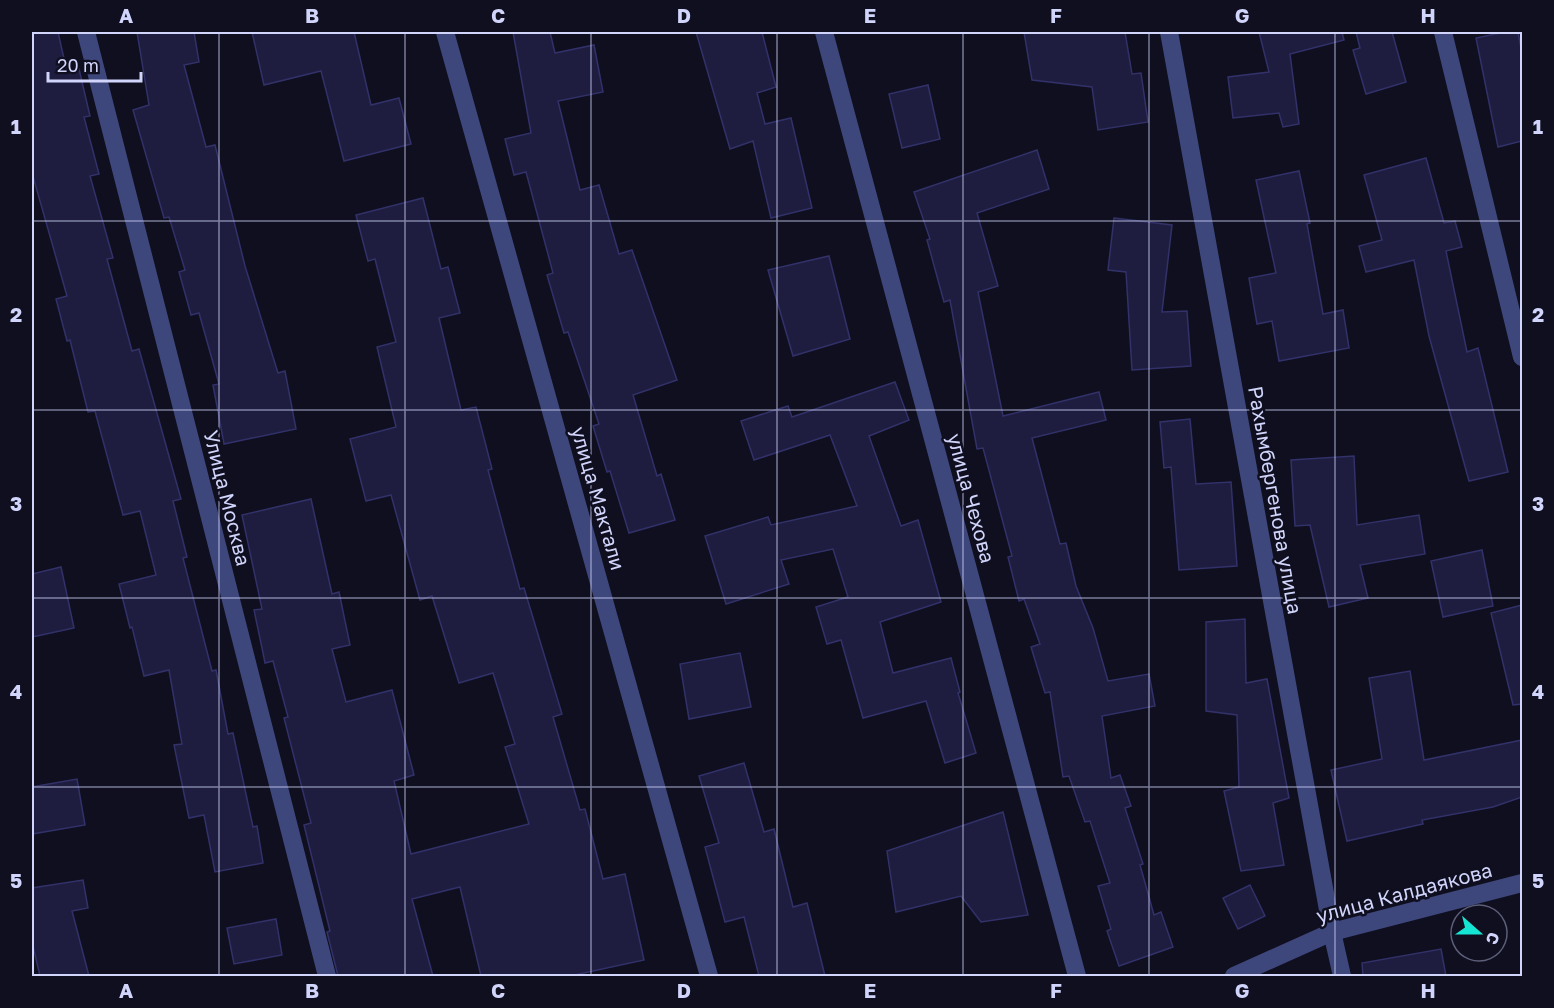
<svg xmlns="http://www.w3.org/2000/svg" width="1554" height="1008" font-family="'Golos Text',sans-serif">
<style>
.building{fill:#1e1d3f;stroke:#323169;stroke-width:1.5}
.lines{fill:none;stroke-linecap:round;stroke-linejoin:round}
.minor{stroke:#3e477b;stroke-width:18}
.grid{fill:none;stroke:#d2d5fb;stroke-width:1.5;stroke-opacity:0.55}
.labels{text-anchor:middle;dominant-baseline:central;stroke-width:5;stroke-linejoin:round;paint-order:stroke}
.street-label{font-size:20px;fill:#d2d5fb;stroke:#0f0f20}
.neatline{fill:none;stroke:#d2d5fb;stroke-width:2}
.grid-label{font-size:20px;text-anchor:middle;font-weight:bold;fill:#d2d5fb}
</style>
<rect width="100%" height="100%" fill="#0f0f20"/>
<g class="building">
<polygon points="32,32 58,32 67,72 79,69 90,116 84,117 99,174 90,176 113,258 107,259 132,351 139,349 181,499 173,501 187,557 183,558 212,671 216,670 228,734 233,733 253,827 257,826 263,863 215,872 204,815 189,818 174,745 182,744 169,670 144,676 132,627 130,628 119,584 156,575 140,511 123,515 95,411 88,412 70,340 67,341 56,299 67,296 32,173"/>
<polygon points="137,32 194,32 199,62 184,65 206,147 215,145 245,266 278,373 285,371 296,429 224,444 213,385 219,384 199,313 191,315 179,272 185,270 169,217 164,218 133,110 149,105"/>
<polygon points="252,32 354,32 371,105 399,98 411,144 344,161 321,71 264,85"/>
<polygon points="513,32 550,32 555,53 594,45 603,92 558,101 580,190 599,185 619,254 632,250 677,380 633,395 657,476 661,474 675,520 629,533 610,471 607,472 593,426 599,424 568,332 564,333 547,275 553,273 526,172 514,175 505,139 531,133"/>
<polygon points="696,32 762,32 776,87 757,93 765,124 791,118 812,208 771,218 753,141 730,149"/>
<polygon points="1024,32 1125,32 1132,74 1141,73 1148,122 1098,130 1092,87 1032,80"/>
<polygon points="1259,32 1342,32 1344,40 1290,54 1299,124 1283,127 1279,113 1233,118 1228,77 1269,72"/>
<polygon points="1356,32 1392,32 1406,82 1366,94 1353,50 1360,48"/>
<polygon points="1505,32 1518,32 1522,54 1522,141 1498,147 1476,38"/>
<polygon points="928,85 940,139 902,148 889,94"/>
<polygon points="1037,150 1049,189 977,213 998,286 978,292 1003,416 1099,392 1106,420 1032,438 1060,544 1066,543 1076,586 1093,628 1108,681 1149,674 1155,706 1102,716 1111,778 1120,775 1131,806 1125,808 1143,864 1140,865 1154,915 1161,912 1173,947 1119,966 1107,931 1111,929 1098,886 1110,883 1090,821 1085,822 1069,776 1063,777 1050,692 1045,693 1031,647 1040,644 1024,599 1019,601 1008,557 1012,556 983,448 977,449 950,300 944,302 927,240 930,239 914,192"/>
<polygon points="1426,158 1444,223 1455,221 1462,247 1446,251 1467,352 1478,348 1508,472 1469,481 1429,336 1414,260 1366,272 1359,246 1382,240 1364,175"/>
<polygon points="1299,171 1310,223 1307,224 1323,314 1343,310 1349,348 1279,361 1272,321 1257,324 1249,278 1276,273 1256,180"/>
<polygon points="423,198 441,269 448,267 460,313 439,318 461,410 476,407 492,469 488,470 520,589 524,588 562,714 553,717 580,810 585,809 603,879 625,874 644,960 570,976 481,976 460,887 412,899 433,976 338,976 327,932 330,931 304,825 311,823 284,718 288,717 273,661 265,663 262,648 254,610 262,609 242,515 311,499 332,594 339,592 350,645 332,649 346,702 392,690 414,775 394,781 411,854 529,824 505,747 515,744 493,673 459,683 432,596 420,600 391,495 366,501 350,439 396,427 377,347 396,342 375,259 368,261 356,215"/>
<polygon points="1114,218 1172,225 1162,312 1187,311 1191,366 1132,370 1126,272 1108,270"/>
<polygon points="829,256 850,339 793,356 768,270"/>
<polygon points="895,382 909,420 869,436 901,526 918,520 941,602 880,622 893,673 951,658 960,692 958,693 976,753 945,763 926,701 863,718 841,640 827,644 816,607 848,597 833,549 781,560 789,584 726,604 705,536 768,517 771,525 857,506 830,435 754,460 741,421 788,406 792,417"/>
<polygon points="1190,419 1196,484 1231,482 1237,566 1179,570 1171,467 1164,468 1160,422"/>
<polygon points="1354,456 1357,525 1419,515 1425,554 1360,565 1368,598 1329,607 1310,525 1295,526 1291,460"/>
<polygon points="1482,550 1493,606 1443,617 1431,561"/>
<polygon points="61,567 74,628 32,637 32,574"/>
<polygon points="1522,605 1522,704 1513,705 1491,613"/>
<polygon points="1245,619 1246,683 1267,679 1289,798 1273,803 1284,865 1241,871 1224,791 1239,787 1237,715 1206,711 1206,622"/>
<polygon points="740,653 751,707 689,719 680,664"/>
<polygon points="1410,671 1424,760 1522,740 1522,797 1493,807 1422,820 1423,824 1347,841 1331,770 1382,759 1369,678"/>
<polygon points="744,763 764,832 774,829 793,907 807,903 825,976 759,976 744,917 725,922 705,847 719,843 699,776"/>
<polygon points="77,779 85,825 32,834 32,787"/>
<polygon points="1003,812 1028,915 981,922 961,896 896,912 887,851"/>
<polygon points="83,880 88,908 72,911 89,976 40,976 32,942 32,888"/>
<polygon points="1250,885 1265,916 1238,929 1223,898"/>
<polygon points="276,919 282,955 234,964 227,928"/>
<polygon points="1441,949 1446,976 1363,976 1362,963"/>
</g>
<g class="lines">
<g class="minor">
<polyline points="86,32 327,976"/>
<polyline points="445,32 709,976"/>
<polyline points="824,32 1077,976"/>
<polyline points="1169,32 1332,932 1342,976"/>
<polyline points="1443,32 1522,357"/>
<polyline points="1234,976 1332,932 1522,883"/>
</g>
</g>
<path class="grid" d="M219,32V976M405,32V976M591,32V976M777,32V976M963,32V976M1149,32V976M1335,32V976M32,221H1522M32,410H1522M32,598H1522M32,787H1522"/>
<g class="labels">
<g class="street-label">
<text transform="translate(228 498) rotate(76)">Улица Москва</text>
<text transform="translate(599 498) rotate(74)">улица Мактали</text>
<text transform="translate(972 498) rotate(75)">улица Чехова</text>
<text transform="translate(1276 500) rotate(80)">Рахымбергенова улица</text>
<text transform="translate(1404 892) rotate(-15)">улица Калдаякова</text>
</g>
</g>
<rect width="1554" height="1008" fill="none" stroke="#0f0f20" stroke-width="66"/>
<g transform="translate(1479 933) rotate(111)"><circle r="28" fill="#0f0f20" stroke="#5d5e78" stroke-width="1.5"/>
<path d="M0-4.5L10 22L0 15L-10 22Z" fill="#15e5d3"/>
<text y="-9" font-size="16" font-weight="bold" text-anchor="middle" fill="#d2d5fb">С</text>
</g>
<path d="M48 72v9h93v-9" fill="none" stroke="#d2d5fb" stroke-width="3"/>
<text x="57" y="72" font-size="18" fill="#d2d5fb" stroke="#0f0f20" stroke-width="4.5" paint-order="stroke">20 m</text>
<rect x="33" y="33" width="1488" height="942" class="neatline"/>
<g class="grid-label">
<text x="126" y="23">A</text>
<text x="312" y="23">B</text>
<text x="498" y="23">C</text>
<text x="684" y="23">D</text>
<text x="870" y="23">E</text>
<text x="1056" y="23">F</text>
<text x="1242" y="23">G</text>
<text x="1428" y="23">H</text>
<text x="16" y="134">1</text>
<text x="1538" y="134">1</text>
<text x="16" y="322">2</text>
<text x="1538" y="322">2</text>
<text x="16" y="511">3</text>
<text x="1538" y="511">3</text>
<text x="16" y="699">4</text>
<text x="1538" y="699">4</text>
<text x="16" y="888">5</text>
<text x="1538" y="888">5</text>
<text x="126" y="998">A</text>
<text x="312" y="998">B</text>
<text x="498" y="998">C</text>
<text x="684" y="998">D</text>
<text x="870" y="998">E</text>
<text x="1056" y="998">F</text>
<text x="1242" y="998">G</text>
<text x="1428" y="998">H</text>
</g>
</svg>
